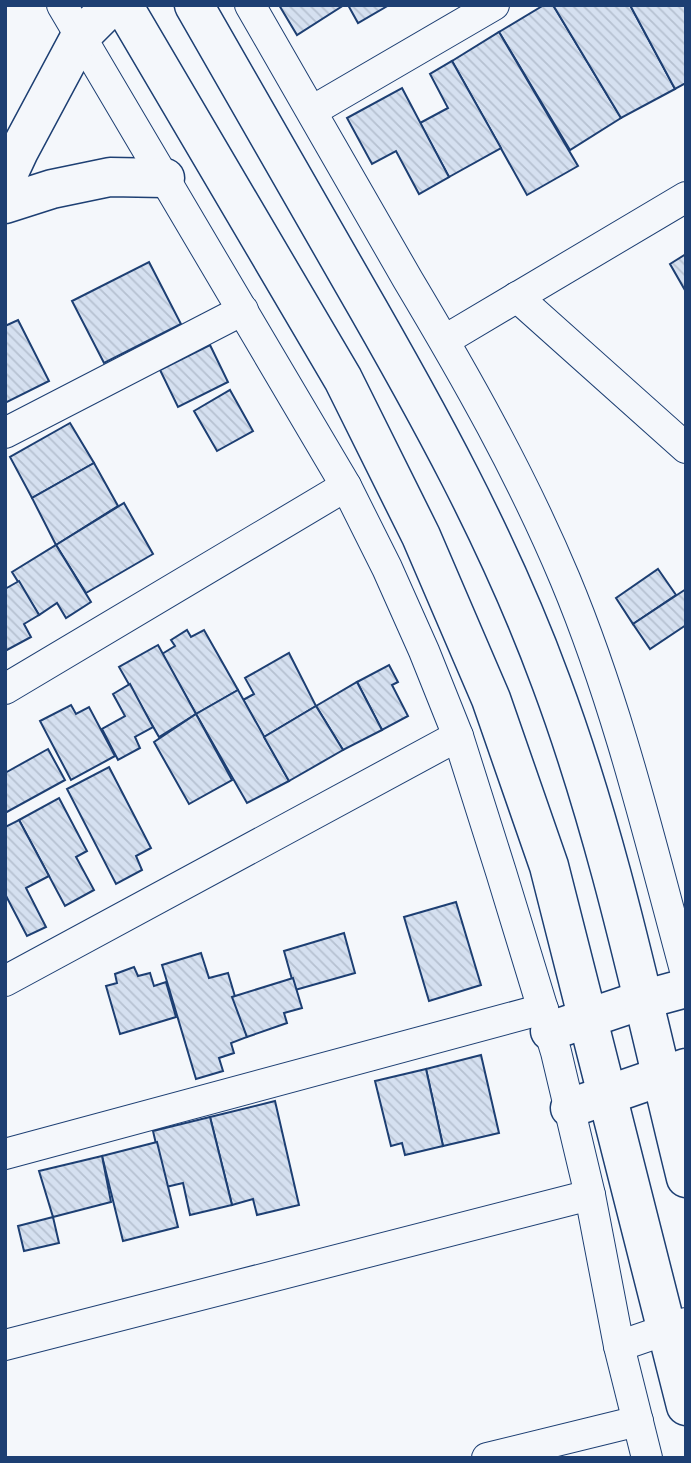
<svg xmlns="http://www.w3.org/2000/svg" width="691" height="1463" font-family="Figtree,sans-serif">
<style>
.building{fill:url(#building-back-hatch);stroke:#1d3f73;stroke-width:2}
.lines{fill:none;stroke-linecap:round;stroke-linejoin:round}
.minor-casing{stroke:#1d3f73;stroke-width:32}
.tertiary-casing{stroke:#1d3f73;stroke-width:41}
.secondary-casing{stroke:#1d3f73;stroke-width:41}
.primary-casing{stroke:#1d3f73;stroke-width:41}
.minor{stroke:#f4f7fb;stroke-width:30}
.tertiary{stroke:#f4f7fb;stroke-width:38}
.secondary{stroke:#f4f7fb;stroke-width:38}
.primary{stroke:#f4f7fb;stroke-width:38}
</style>
<defs>
<pattern id="building-back-hatch" width="6" height="6" patternUnits="userSpaceOnUse" patternTransform="scale(1.75)"><rect width="6" height="6" fill="#d5e0f0"/><path d="M-1 5l2 2M0 0l6 6M5-1l2 2" fill="none" stroke="#b6c1d1"/></pattern>
</defs>
<rect width="100%" height="100%" fill="#f4f7fb"/>
<g class="building">
<polygon points="279,5 344,5 297,35"/>
<polygon points="348,5 389,5 358,23"/>
<polygon points="544,5 553,5 621,118 570,150 499,32"/>
<polygon points="553,5 630,5 675,89 621,118"/>
<polygon points="630,5 686,5 686,83 675,89"/>
<polygon points="499,32 578,166 527,195 452,61"/>
<polygon points="452,61 501,148 449,177 420,123 448,108 430,74"/>
<polygon points="402,88 449,177 419,194 396,151 372,164 347,118"/>
<polygon points="686,254 686,292 670,264"/>
<polygon points="149,262 181,324 104,363 72,301"/>
<polygon points="18,320 49,381 5,403 5,326"/>
<polygon points="210,345 228,382 178,407 160,370"/>
<polygon points="230,390 253,431 217,451 194,411"/>
<polygon points="70,423 94,463 32,498 10,457"/>
<polygon points="94,463 118,506 56,545 32,498"/>
<polygon points="124,503 153,554 86,593 56,545"/>
<polygon points="56,545 91,602 66,618 57,603 39,615 12,572"/>
<polygon points="658,569 676,595 633,624 616,598"/>
<polygon points="19,581 39,615 24,624 31,637 5,651 5,589"/>
<polygon points="686,589 686,625 650,649 633,624"/>
<polygon points="187,630 191,637 204,630 238,690 196,714 162,654 175,646 171,640"/>
<polygon points="158,645 196,714 159,737 119,667"/>
<polygon points="289,653 316,706 264,737 243,700 254,694 245,678"/>
<polygon points="389,665 398,682 392,685 408,716 382,730 357,682"/>
<polygon points="357,682 382,730 343,750 316,706"/>
<polygon points="130,684 153,727 135,737 140,748 118,760 102,729 125,716 113,694"/>
<polygon points="238,690 289,781 247,803 196,714"/>
<polygon points="71,705 76,714 89,707 115,756 71,780 40,721"/>
<polygon points="316,706 343,750 289,781 264,737"/>
<polygon points="196,714 232,780 189,804 154,742"/>
<polygon points="48,749 65,780 5,813 5,773"/>
<polygon points="109,767 151,848 136,856 142,870 116,884 67,789"/>
<polygon points="59,798 87,851 76,857 94,890 65,906 19,820"/>
<polygon points="19,820 49,876 26,888 46,927 27,936 5,894 5,827"/>
<polygon points="456,902 481,985 429,1001 404,917"/>
<polygon points="344,933 355,973 295,990 284,951"/>
<polygon points="201,953 209,978 228,973 247,1037 231,1043 234,1053 219,1058 223,1071 196,1079 162,965"/>
<polygon points="134,967 138,976 150,973 154,986 166,982 176,1017 120,1034 106,986 117,983 115,974"/>
<polygon points="293,978 302,1008 284,1013 287,1023 247,1037 232,997"/>
<polygon points="481,1055 499,1133 443,1146 426,1069"/>
<polygon points="426,1069 443,1146 405,1155 402,1143 391,1146 375,1081"/>
<polygon points="275,1101 299,1205 257,1215 253,1199 232,1205 210,1117"/>
<polygon points="210,1117 232,1205 190,1215 183,1183 166,1187 153,1131"/>
<polygon points="157,1142 178,1227 123,1241 102,1156"/>
<polygon points="102,1156 111,1202 53,1217 39,1171"/>
<polygon points="53,1217 59,1243 24,1251 18,1226"/>
</g>
<g class="lines">
<defs>
<g id="minor">
<polyline points="62,5 346,486 387,568 424,651 458,736 501,872 556,1052 590,1195 619,1346 647,1458"/>
<path d="M250,5C303,96 355,189 408,280C466,377 521,474 565,579C618,706 650,841 686,974"/>
<polyline points="312,111 494,5"/>
<polyline points="517,297 686,448"/>
<polyline points="445,340 686,197"/>
<polyline points="5,433 243,310"/>
<polyline points="5,689 346,486"/>
<polyline points="5,981 458,736"/>
<polyline points="5,1154 543,1009"/>
<polyline points="5,1345 590,1195"/>
<polyline points="619,1346 686,1323"/>
<polyline points="487,1458 638,1421"/>
</g>
<g id="tertiary">
<polyline points="550,1031 642,1000 686,988"/>
<polyline points="570,1108 686,1068"/>
</g>
<g id="secondary">
<polyline points="123,5 343,379 421,536 491,699 549,866 686,1406"/>
<path d="M194,5C246,96 299,188 351,279C426,409 499,540 551,682C611,843 645,1012 686,1178"/>
</g>
<g id="primary">
<polyline points="5,181 19,151 80,37 112,5"/>
<polyline points="5,204 52,189 110,177 165,178"/>
</g>
</defs>
<use href="#minor" class="minor-casing"/>
<use href="#tertiary" class="tertiary-casing"/>
<use href="#secondary" class="secondary-casing"/>
<use href="#primary" class="primary-casing"/>
<use href="#minor" class="minor"/>
<use href="#tertiary" class="tertiary"/>
<use href="#secondary" class="secondary"/>
<use href="#primary" class="primary"/>
</g>
<rect width="691" height="1463" fill="none" stroke="#1d3f73" stroke-width="14"/>
</svg>
